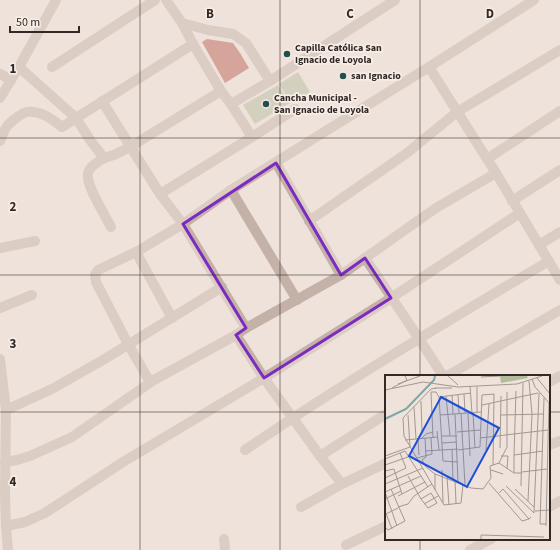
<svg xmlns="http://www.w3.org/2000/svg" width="560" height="550" font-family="'Source Sans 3',sans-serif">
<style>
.green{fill:#b4bb9c}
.building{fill:#b75b4f}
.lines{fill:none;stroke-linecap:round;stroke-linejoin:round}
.minor{stroke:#c4b1a8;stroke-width:10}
.marked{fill:none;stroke:#7b2cbf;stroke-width:3;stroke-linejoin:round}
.grid{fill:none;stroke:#322927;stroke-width:1;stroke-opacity:0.55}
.poi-dot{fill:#224e4c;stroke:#f6ede6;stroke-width:1.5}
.labels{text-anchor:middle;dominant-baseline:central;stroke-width:3.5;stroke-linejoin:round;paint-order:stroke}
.poi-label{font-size:10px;font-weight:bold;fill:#322927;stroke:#f6ede6;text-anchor:start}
.inset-river{fill:none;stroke:#7da7a4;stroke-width:2}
.inset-road{fill:none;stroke:#a39892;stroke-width:1}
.view{fill:#1d4ed8;fill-opacity:0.15;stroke:#1d4ed8;stroke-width:2}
.inset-edge{fill:none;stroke:#322927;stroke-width:2}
.grid-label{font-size:13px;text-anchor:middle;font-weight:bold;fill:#322927;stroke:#f6ede6;stroke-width:3.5;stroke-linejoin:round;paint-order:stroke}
</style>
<rect width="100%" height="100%" fill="#eee2da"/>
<g class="green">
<polygon points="298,72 310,92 291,103 279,84"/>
<polygon points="278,85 290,103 255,124 243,105"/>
</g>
<polygon class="building" points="207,39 233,43 240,53 249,68 225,83 202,42"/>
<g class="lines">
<g class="minor">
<polyline points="166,0 182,23 193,44 221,91 231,104 252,137"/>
<polyline points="182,23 208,30 233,34 246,43 270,81"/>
<polyline points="19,67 76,118 90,140 104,158 114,155 130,147 221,91"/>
<polyline points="52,67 155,0"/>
<polyline points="429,67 496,173 560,280"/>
<polyline points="0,74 11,80"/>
<polyline points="0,98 19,67 56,0"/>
<polyline points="102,101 160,194 183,224 246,328"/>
<polyline points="231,104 270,81 395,0"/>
<path d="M0,141C5,128 7,124 19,116C21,115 24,112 27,112C40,110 52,119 62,127L193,44"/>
<path d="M104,158C98,162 90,166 88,173C85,184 105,215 111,227"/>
<polyline points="487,159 560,111"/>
<polyline points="276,163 341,275"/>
<polyline points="231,190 297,300"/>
<polyline points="160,194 252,137 295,109"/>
<polyline points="512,201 560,170"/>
<polyline points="309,221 407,153 457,112 560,50"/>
<polyline points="539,245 560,232"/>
<polyline points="0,248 35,241"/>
<polyline points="136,252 172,318"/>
<path d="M365,258C391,297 418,336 443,376"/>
<polyline points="0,308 32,295"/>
<polyline points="236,335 264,378 320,456 342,484 386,463"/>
<polyline points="0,359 6,410 5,494 6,526 8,550"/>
<polyline points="447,376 560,310"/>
<polyline points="150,382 128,344 96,282 95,275 98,270 136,252 183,224 231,190 429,67 534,0"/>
<polyline points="549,382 560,376"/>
<polyline points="6,410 52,389 103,360 222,287"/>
<polyline points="549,445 560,441"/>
<path d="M245,450C343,383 446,322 549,261"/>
<polyline points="320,456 386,414"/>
<polyline points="5,462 17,460 30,456 72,437 154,380 236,335 246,328 341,275 436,208 496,173"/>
<polyline points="301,507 342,484"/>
<polyline points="549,507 560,501"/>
<polyline points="6,526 25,522 45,513 123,462 264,378 391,298 520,213"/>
<polyline points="224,539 225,550"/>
<polyline points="346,545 386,526"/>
<polyline points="470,550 491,539"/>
</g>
</g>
<path d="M0 0H560V550H0ZM276,163L341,275L365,258L391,298L264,378L236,335L246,328L183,224Z" fill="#eee2da" fill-opacity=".55" fill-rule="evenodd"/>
<path class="marked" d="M276,163L341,275L365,258L391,298L264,378L236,335L246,328L183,224Z"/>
<path class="grid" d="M140,0V550M280,0V550M420,0V376M0,138H560M0,275H560M0,412H386M549,412H560M420,539V550"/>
<g class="poi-dot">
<circle cx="287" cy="54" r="4"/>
<circle cx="343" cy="76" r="4"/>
<circle cx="266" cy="104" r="4"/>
</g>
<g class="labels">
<g class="poi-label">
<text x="295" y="48">Capilla Católica San<tspan x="295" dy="12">Ignacio de Loyola</tspan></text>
<text x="351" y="76">san Ignacio</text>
<text x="274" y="98">Cancha Municipal -<tspan x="274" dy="12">San Ignacio de Loyola</tspan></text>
</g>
</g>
<g transform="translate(385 375)">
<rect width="165" height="165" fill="#eee2da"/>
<path d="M115,1H142L143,3L116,8Z" fill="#b4bb9c"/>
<path class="inset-river" d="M0,44L21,34L49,5L50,1"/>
<path class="inset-road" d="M63,1L73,10M96,2L115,1M152,3L165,19M147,4L150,12L165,29M13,9L35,1M85,11L87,38M7,13L22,5L20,1M50,13H67M51,13L46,14L18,43L19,61L59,130L76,128L78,110M0,15L38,7L73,12L132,9L157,1M131,16L129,80L158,76M46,17H51L54,22L58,86L73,87M46,17L48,63M79,19L80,38M67,20L68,39M73,20L74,38M61,21L65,61M54,22L86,18M159,23L155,149H161M36,26L37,57M97,30L153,18M29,32L31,64M92,37V12M76,38L80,110M83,38L85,81M88,38L90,73M70,39L73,107M55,40L96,37M116,40L159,39M52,56L54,75M72,57L95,55M57,61H72M37,63L41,59L48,57M40,63L41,82L37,85L41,92L50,99L86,113L98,114L106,103L105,91L114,88L122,72V17M95,63L163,55M33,64L34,80M20,65L53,62M57,68L72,67M115,73L116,21M67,74L68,104M73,75L95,72L97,20L109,19L108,90M101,75L104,29M20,76L43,112M40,76L73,74M0,81L25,72L23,40M116,81H123L122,94M32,83L47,79L46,63M0,84L20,76M114,88L129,98H137M0,90L23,82M57,95L58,128M106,95L118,99M0,96L9,94L17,119M137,97L162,94M129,98V80M23,101L36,124L46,118L52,128L43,133L36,124M62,102L64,130M0,103L21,93L15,78M70,105L71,128M104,108L137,146L144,144M0,109L38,93M121,111L149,138L154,18M136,111L138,8M130,114L149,132M50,115V99M0,117L36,101M0,117L12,151M114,118L118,114L144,144L146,142M13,121L40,107M0,124L16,116M143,126L147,39L144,6M39,129L53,121M13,132L23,129L29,121L47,109M0,136L7,154M150,136L165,135M1,139L13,133M161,151L164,28M0,152L3,155L20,146L6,114M96,164V160L159,162"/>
<path class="view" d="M56,22L114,53L82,112L24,81Z"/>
<rect width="165" height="165" class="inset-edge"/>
</g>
<g class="grid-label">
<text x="210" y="18">B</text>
<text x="350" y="18">C</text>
<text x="490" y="18">D</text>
<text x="13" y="73">1</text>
<text x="13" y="211">2</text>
<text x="13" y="348">3</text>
<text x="13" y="486">4</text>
</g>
<path d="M10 26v6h69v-6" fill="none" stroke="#322927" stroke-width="2"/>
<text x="16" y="26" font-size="12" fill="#322927" stroke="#f6ede6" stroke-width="3" paint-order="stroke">50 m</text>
</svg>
